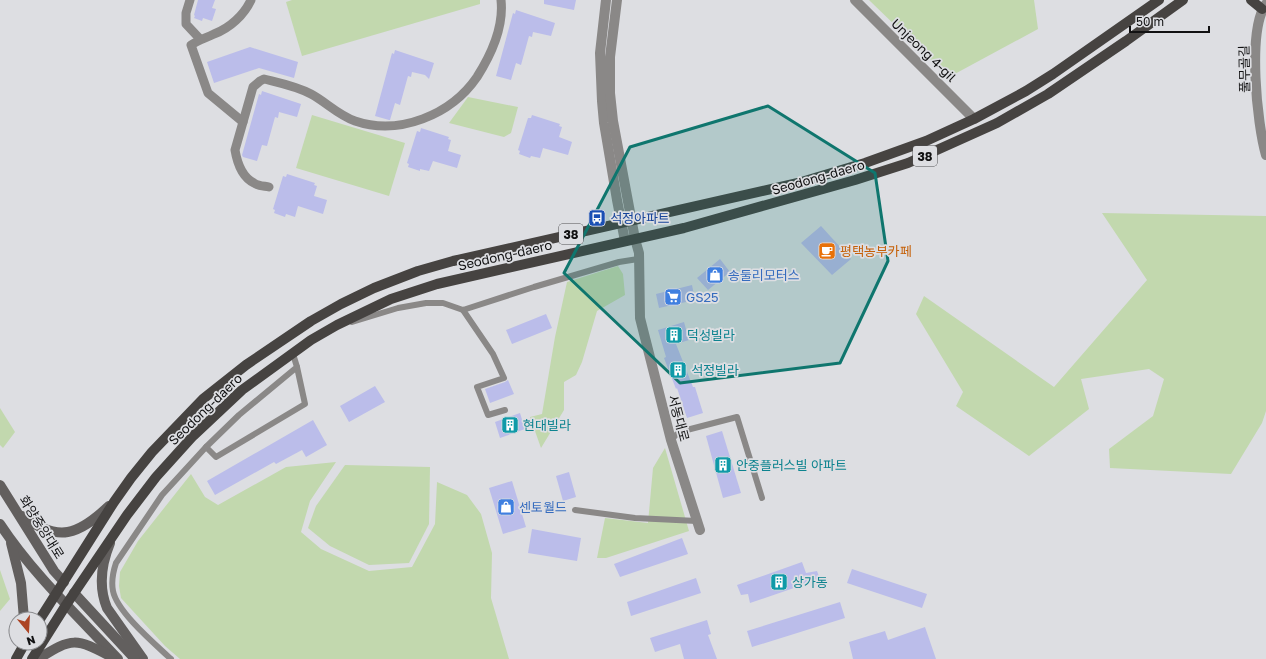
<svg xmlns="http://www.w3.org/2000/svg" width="1266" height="659" font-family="'Golos Text','Noto Sans KR',sans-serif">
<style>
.green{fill:#c2d8ae}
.building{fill:#bbbdea}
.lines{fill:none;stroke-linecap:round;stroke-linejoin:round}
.service{stroke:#8a8887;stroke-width:6}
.pedestrian{stroke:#8a8887;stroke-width:9}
.minor{stroke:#8a8887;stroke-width:10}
.tertiary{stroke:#8a8887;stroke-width:10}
.secondary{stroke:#625f5e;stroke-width:10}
.primary{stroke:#464341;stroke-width:10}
.marked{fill:#0f766e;fill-opacity:0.2;stroke:#0f766e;stroke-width:3;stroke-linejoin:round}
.labels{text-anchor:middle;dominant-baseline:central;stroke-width:3.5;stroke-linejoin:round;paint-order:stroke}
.shield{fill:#dddee2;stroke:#4e4e50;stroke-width:1}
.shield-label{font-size:12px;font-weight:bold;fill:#111112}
.street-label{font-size:13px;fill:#111112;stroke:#dddee2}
.transit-label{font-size:13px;fill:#164399;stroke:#dddee2;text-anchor:start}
.food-label{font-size:13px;fill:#c56008;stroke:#dddee2;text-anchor:start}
.shop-label{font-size:13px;fill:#366cbe;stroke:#dddee2;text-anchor:start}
.culture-label{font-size:13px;fill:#0d838f;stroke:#dddee2;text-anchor:start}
</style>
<rect width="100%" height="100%" fill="#dddee2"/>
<g class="green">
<polygon points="292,0 480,0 480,4 302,56 286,2"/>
<polygon points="869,0 1034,0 1038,29 951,76 937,66"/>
<polygon points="468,97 518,107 511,133 504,137 449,123"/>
<polygon points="312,115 405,143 389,196 296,168"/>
<polygon points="1102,213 1266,216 1266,411 1262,423 1231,474 1110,468 1109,449 1153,416 1164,379 1149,369 1081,379 1089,409 1029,456 956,406 963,392 916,314 924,296 1054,387 1147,280"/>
<polygon points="618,266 623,274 625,295 597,311 582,362 576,375 564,382 564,410 541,448 530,417 542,414 555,337 567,282"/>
<polygon points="0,408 15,432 3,448 0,445"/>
<polygon points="665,448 689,531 606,558 597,558 605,518 648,523 653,468"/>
<polygon points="336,462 310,501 301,532 321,549 369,571 412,567 435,524 437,482 467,495 481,514 492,553 491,598 509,659 180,659 165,646 121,598 119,586 120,572 138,541 191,474 205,497 218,505 286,467"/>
<polygon points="345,465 430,467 429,524 409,563 369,565 330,546 308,528 316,506"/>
<polygon points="0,570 10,599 0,611"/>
</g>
<g class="building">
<polygon points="198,0 215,0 212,8 216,9 212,21 203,18 202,21 194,18 195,16 194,15"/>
<polygon points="544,0 576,0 574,10 544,4"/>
<polygon points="516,10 555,23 551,36 533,32 532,37 529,36 521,65 516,63 511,80 496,76 513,13 515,14"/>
<polygon points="250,47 298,62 294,78 259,68 214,83 207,62"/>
<polygon points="395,50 434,63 429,79 425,75 412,72 411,77 408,76 400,105 395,103 390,120 389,120 375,116 392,53 394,54"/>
<polygon points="262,91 301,104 297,117 279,112 278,118 275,117 267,146 262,145 257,161 243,157 242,155 259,94 261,95"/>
<polygon points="532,115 560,124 559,126 562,127 559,137 572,142 568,155 543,148 540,158 531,156 530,158 519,154 520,151 518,150 528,118 531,118"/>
<polygon points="421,128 449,137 448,139 451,140 448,151 461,155 457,168 433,161 429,171 420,169 420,171 408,167 409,164 407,163 417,131 420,132"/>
<polygon points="287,174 315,183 314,185 317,186 314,196 327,200 323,214 298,206 295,217 286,214 285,217 274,213 275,210 273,209 283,176 286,177"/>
<polygon points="821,226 851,259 832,275 801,243"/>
<polygon points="720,259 730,272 708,290 697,278"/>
<polygon points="692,285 695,300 659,308 656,294"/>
<polygon points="546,314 552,328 512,344 506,330"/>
<polygon points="684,322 689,340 676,344 693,387 695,387 703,413 687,418 677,388 676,389 664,358 666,357 658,330"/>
<polygon points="508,380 514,394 490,403 485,389 505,382"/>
<polygon points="375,386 385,402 349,422 340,406"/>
<polygon points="520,413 525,429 500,438 495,422"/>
<polygon points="313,420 327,445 306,457 302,450 276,464 274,462 215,495 207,481"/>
<polygon points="722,431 741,493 723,498 706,436"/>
<polygon points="569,472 576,497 563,501 556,476"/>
<polygon points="512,481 526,527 503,534 489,488"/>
<polygon points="532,529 581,538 577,561 528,553"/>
<polygon points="682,538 688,554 620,577 614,564"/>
<polygon points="802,562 806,573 817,571 820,579 750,603 748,594 741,595 737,585"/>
<polygon points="852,569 927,594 922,608 847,583"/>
<polygon points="696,578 701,593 631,616 627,602"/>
<polygon points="840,602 845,618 752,647 747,631"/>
<polygon points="707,620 711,634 708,635 717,659 684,659 680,644 655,652 650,638"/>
<polygon points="925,627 936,659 853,659 849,642 885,631 888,640"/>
</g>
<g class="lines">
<g class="service">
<polyline points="463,310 493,354 504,378 477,387 488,415 505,410"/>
<polyline points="352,322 398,308 426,303 443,303 463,310 534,287 619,262 638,259"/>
<polyline points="671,440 679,432 737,417 762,498"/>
<polyline points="206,447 216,457 305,404 297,367"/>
<polyline points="575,510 635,518 697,521"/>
<path d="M171,659C155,644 117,612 113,591C111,581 113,572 116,563L162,495L206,447L239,415L297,367L293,354"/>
</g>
<g class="pedestrian">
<polyline points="190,0 186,13 186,24 200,39"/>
<path d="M243,122L208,93L191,45C199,40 206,38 214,34C230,28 244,15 251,0"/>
<path d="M269,187C265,186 258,186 254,183C242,177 237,162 235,150L253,87L260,81L264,79C280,83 296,86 311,94C326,102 338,115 355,121C399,136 451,115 477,77C491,55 504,27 501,0"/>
</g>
<g class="minor">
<polyline points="855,0 974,119"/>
<polyline points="635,239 639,253 640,318 671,440 700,530"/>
</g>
<g class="tertiary">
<polyline points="606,0 600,53 602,101 604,123 617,200 625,241"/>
<polyline points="617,0 610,57 610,93 613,121 635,239"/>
<path d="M1266,4C1247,30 1257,124 1266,155"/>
</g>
<g class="secondary">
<polyline points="0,485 54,571 64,582"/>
<path d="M22,516C59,543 78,535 109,506"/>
<path d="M0,524C33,574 77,615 118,659"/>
<polyline points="11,543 21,583 24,619"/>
<path d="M110,543C101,565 98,586 107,608L143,659"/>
<polyline points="74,593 135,659"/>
<path d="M38,659C73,637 75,638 112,657"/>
</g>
<g class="primary">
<polyline points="1251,0 1262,9"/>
<polyline points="40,619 114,502 131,478 152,452 203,399 246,365 311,321 341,304 374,288 418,271 453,261 798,183 865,163 926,141 974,119 1026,91 1053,74 1159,0"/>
<polyline points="16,659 25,643"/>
<polyline points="32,659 66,605 127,515 156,477 193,436 242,390 311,340 337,325 391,299 437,284 684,228 855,180 908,163 997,123 1048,94 1126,41 1183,0"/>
</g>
</g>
<path class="marked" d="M768,106L875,173L888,261L840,363L680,383L564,273L630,147Z"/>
<defs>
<symbol id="bus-square" viewBox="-11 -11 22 22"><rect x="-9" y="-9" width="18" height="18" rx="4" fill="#1a4fb4" stroke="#dddee2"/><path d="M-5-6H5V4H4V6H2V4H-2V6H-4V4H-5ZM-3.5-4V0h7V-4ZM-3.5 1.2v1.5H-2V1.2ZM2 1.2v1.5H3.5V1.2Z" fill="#fff"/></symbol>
<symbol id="cafe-square" viewBox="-11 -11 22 22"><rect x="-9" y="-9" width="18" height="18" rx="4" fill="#e8710a" stroke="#dddee2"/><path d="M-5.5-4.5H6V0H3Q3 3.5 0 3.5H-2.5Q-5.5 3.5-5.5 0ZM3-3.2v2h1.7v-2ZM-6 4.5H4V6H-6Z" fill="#fff"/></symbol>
<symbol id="shop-square" viewBox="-11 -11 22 22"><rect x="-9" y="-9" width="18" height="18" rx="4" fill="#3f7fe0" stroke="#dddee2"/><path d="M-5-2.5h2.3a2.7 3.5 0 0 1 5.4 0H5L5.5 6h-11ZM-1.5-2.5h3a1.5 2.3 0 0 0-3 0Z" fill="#fff"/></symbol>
<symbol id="supermarket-square" viewBox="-11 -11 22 22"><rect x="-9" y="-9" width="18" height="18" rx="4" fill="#3f7fe0" stroke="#dddee2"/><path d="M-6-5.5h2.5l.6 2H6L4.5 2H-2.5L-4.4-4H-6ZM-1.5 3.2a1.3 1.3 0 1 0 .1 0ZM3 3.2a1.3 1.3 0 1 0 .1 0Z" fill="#fff"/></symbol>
<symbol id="building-square" viewBox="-11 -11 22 22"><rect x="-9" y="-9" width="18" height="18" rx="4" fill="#0f9aa8" stroke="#dddee2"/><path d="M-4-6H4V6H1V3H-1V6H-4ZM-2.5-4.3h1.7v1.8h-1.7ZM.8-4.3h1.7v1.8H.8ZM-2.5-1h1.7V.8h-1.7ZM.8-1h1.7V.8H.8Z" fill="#fff"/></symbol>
</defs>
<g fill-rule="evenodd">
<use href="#bus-square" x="587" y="208" width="20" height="20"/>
<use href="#cafe-square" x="817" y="241" width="20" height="20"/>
<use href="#shop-square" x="705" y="265" width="20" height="20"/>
<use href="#supermarket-square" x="663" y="287" width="20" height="20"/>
<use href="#building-square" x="664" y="325" width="20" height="20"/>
<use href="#building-square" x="668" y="360" width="20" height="20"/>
<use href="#building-square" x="500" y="415" width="20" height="20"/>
<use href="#building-square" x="713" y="455" width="20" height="20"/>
<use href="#shop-square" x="496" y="497" width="20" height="20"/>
<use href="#building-square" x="769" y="572" width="20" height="20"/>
</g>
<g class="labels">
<g class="shield">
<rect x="913" y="146" width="24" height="20" rx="3"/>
<rect x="559" y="224" width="24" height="20" rx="3"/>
</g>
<g class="shield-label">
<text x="925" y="156">38</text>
<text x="571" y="234">38</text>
</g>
<g class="street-label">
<text transform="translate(924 50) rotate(44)">Unjeong 4-gil</text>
<text transform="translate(1244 69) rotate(-91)">풀무골길</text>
<text transform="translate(818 177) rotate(-16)">Seodong-daero</text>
<text transform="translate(505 255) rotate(-13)">Seodong-daero</text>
<text transform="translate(205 409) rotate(-44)">Seodong-daero</text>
<text transform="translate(679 418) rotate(75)">서동대로</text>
<text transform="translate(42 527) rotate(58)">화양중앙대로</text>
</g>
<g class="transit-label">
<text x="610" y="218">석정아파트</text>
</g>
<g class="food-label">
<text x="840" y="251">평택농부카페</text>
</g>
<g class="shop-label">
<text x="728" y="275">송둘리모터스</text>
<text x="686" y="297">GS25</text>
<text x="519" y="507">센토월드</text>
</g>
<g class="culture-label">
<text x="687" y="335">덕성빌라</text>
<text x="691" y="370">석정빌라</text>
<text x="523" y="425">현대빌라</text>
<text x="736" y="465">안중플러스빌 아파트</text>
<text x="792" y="582">상가동</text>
</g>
</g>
<g transform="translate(28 631) rotate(162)"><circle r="19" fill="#dddee2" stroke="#8b8c8f"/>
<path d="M0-3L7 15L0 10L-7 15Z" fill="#ac4424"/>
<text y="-6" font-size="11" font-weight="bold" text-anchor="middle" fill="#111112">N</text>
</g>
<path d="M1130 26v6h79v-6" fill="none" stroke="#111112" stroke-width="2"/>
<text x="1136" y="26" font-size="12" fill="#111112" stroke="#dddee2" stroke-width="3" paint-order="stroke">50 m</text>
</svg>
